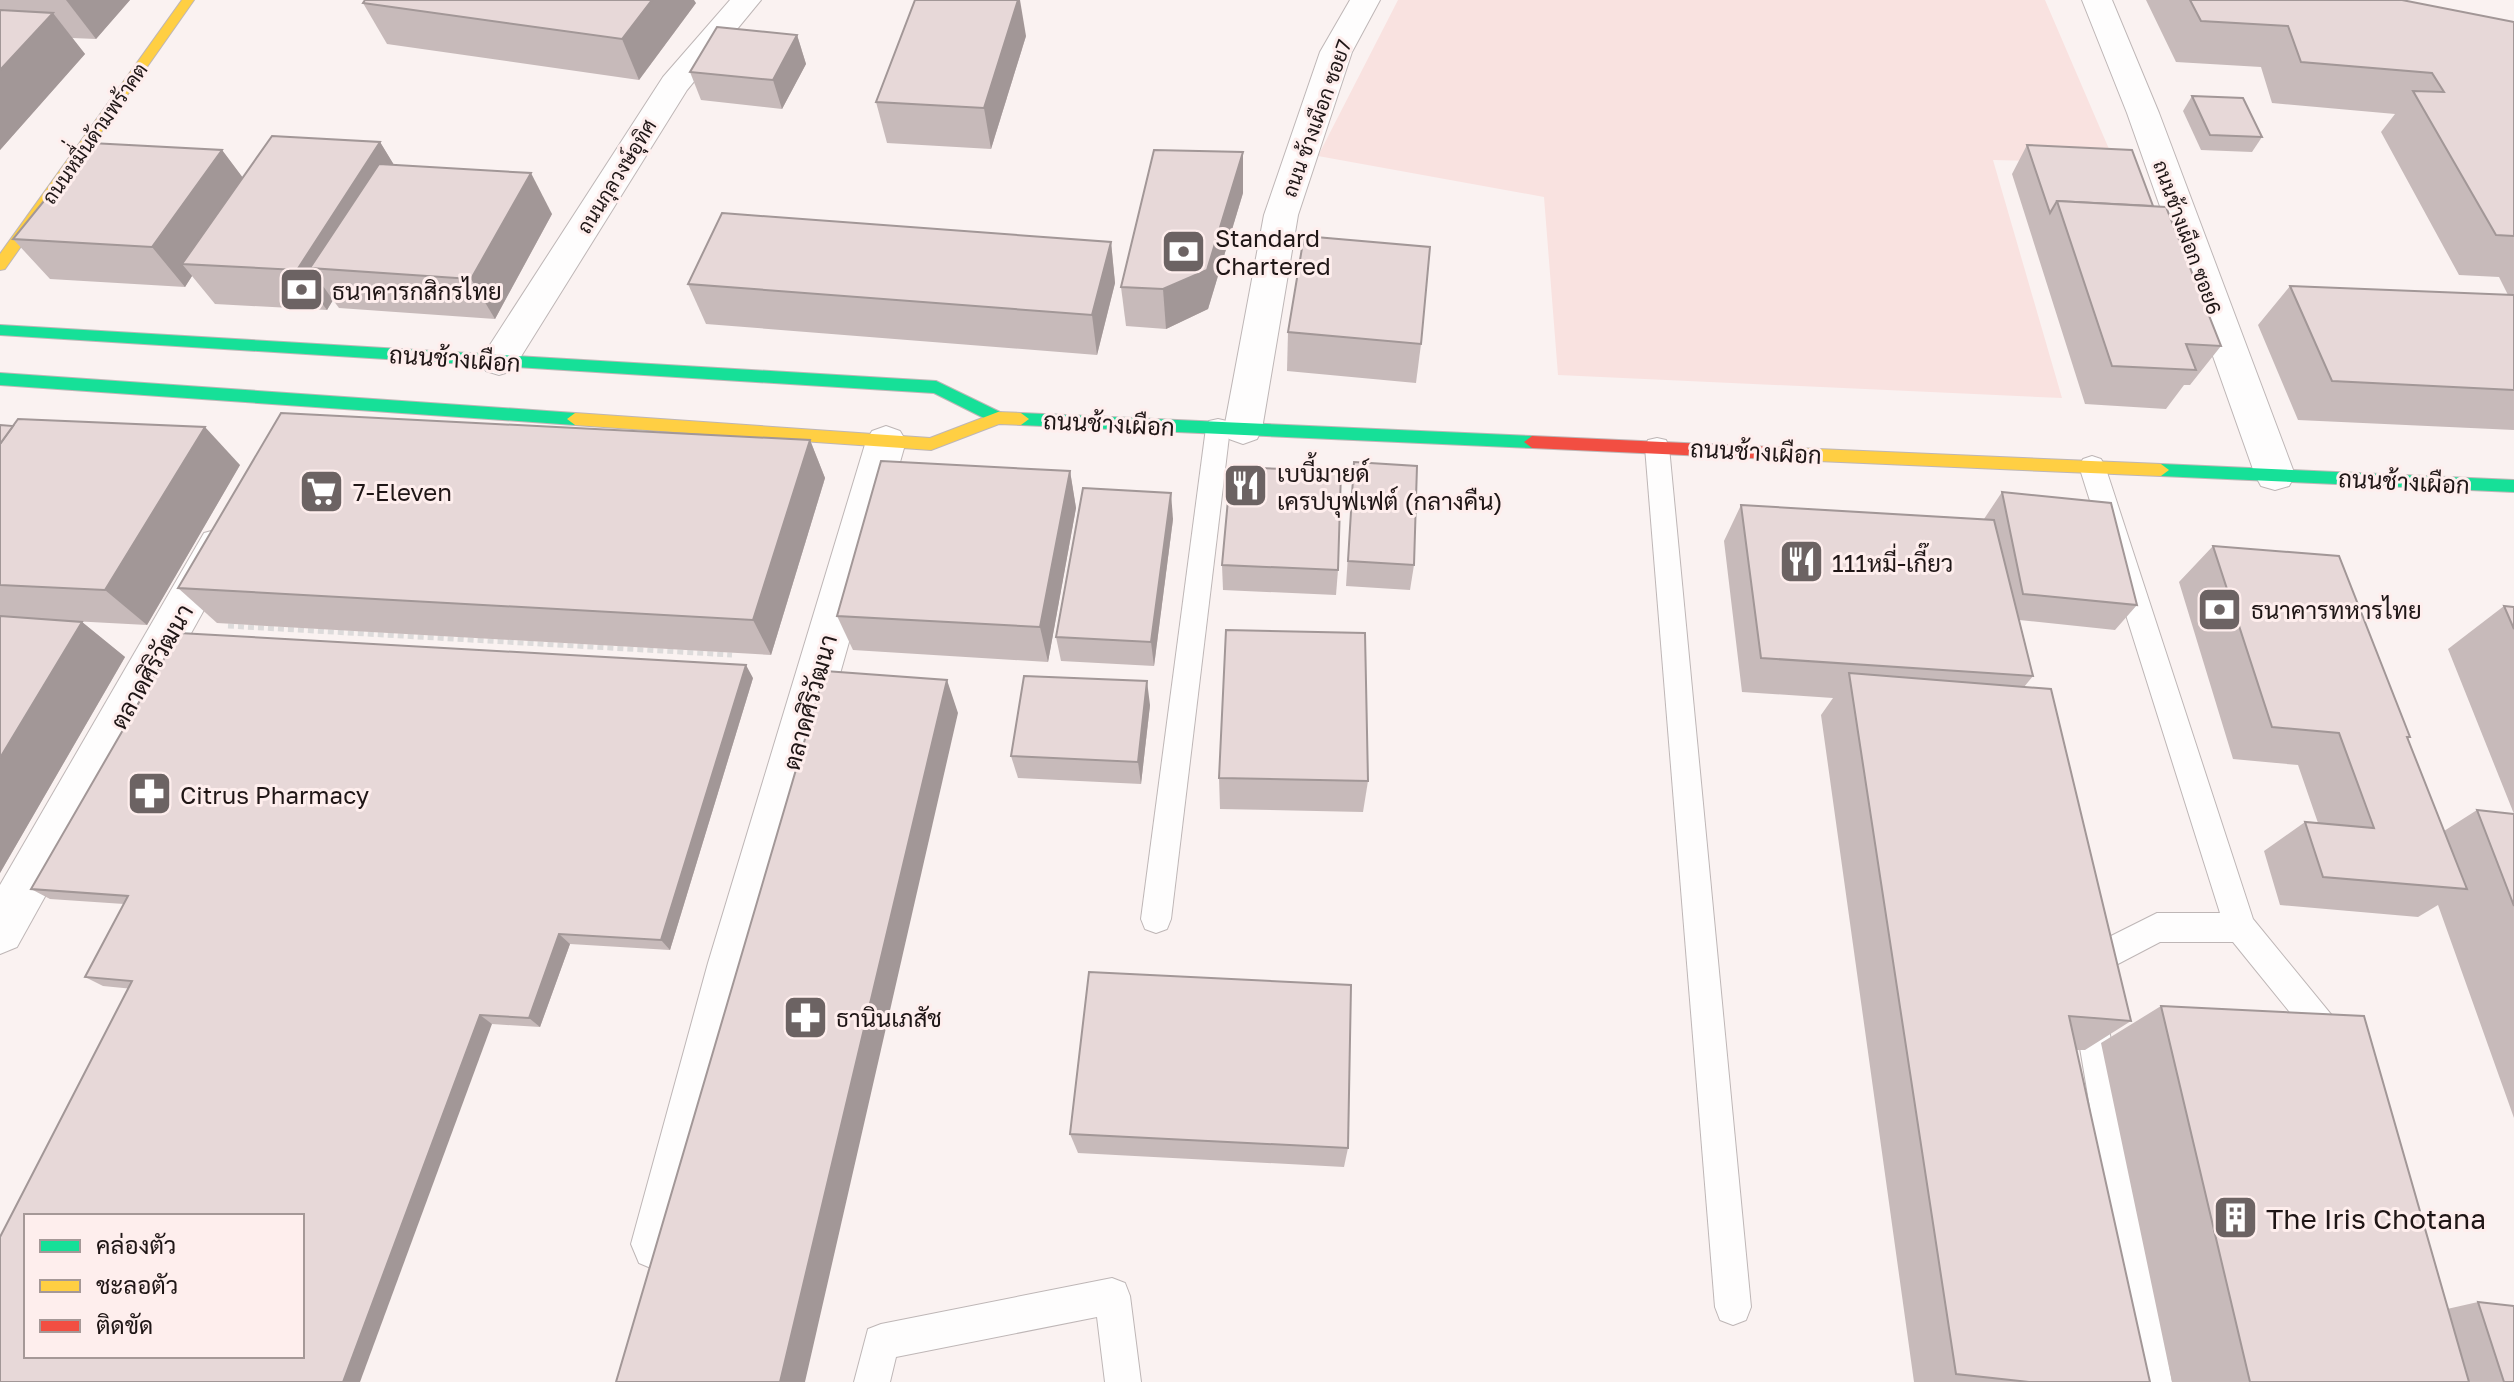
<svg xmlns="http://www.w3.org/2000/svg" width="2514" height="1382" font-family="'Golos Text',Sarabun,sans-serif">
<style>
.green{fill:#f9e2e0}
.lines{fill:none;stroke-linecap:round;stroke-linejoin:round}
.lane-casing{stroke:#beb6b6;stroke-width:2}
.street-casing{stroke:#beb6b6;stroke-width:2}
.fast-casing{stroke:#beb6b6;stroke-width:2}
.slow-casing{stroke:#beb6b6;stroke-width:2}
.jam-casing{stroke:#beb6b6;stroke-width:2}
.path{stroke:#dddbdb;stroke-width:5;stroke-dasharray:6 4;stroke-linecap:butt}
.lane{fill:#fefdfd;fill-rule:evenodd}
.street{fill:#fefdfd;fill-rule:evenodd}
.fast{fill:#16e098;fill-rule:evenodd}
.slow{fill:#ffcf43;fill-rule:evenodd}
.jam{fill:#f24e42;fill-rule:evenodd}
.wall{fill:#c7baba}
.shaded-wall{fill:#a29797}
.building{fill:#e7d8d8;stroke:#a29797;stroke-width:2;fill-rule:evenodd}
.labels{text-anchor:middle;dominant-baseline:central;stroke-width:6;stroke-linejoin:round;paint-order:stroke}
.far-street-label{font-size:20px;fill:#1f1616;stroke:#feeeed}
.poi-label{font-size:24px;fill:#1f1616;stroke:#feeeed;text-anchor:start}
.street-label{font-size:24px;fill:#1f1616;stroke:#feeeed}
.near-poi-label{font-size:28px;fill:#1f1616;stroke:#feeeed;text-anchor:start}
</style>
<rect width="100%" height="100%" fill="#faf2f1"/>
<polygon class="green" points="1398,0 2045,0 2115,163 1993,160 2062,398 1558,375 1544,197 1318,156"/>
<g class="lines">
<defs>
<g id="lane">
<polygon points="1218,419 1227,421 1230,428 1171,919 1167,929 1156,933 1145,929 1141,919 1206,428 1209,421"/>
<polygon points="1657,438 1666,440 1669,447 1751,1307 1746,1320 1733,1325 1720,1320 1715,1307 1645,447 1648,440"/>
<polygon points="2092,456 2101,459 2105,466 2253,919 2334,1018 2343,1046 2338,1057 2327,1062 2316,1057 2309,1036 2233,942 2160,942 2116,965 2107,1018 2172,1382 2136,1382 2075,1018 2091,946 2157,913 2220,913 2079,466 2083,459"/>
<polygon points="1112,1278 1125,1283 1130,1296 1141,1382 1105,1382 1097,1317 896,1357 890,1382 854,1382 868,1329 881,1324"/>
</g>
<g id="street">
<polygon points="730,0 761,0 687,90 512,371 499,375 486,371 480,361 486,351 663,77"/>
<polygon points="1350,0 1380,0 1352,52 1298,215 1262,429 1257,439 1243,444 1229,439 1224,429 1264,215 1320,52"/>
<polygon points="2082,0 2112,0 2159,113 2295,475 2289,486 2275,490 2261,486 2255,475 2127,113"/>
<polygon points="886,426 900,431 906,441 758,963 685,1244 677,1263 658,1271 639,1263 631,1244 708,963 866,441 872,431"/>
<polygon points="219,529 234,533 240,545 17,947 0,954 0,885 204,533"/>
</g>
<g id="fast">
<polygon points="0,325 936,381 1004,414 1006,418 1004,422 992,422 934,393 0,335"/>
<polygon points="0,373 575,413 583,419 575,425 0,385"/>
<polygon points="1021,413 1532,436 1540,442 1532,448 1021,425 1013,419"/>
<polygon points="2161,464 2514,480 2514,492 2161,476 2153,470"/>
</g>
<g id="slow">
<polygon points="182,0 194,0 5,269 0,270 0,254"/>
<polygon points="998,412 1021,413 1029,419 1021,425 999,424 931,450 575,425 567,419 575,413 930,438"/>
<polygon points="1771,447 2161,464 2169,470 2161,476 1771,459 1763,453"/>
</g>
<polygon id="jam" points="1532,436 1771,447 1779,453 1771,459 1532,448 1524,442"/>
</defs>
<use href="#lane" class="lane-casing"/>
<use href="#street" class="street-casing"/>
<use href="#fast" class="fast-casing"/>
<use href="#slow" class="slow-casing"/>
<use href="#jam" class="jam-casing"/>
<polyline class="path" points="228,626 732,655"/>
<use href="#lane" class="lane"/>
<use href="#street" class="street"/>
<use href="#fast" class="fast"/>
<use href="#slow" class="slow"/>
<use href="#jam" class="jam"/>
</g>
<g class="wall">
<polygon points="0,0 130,0 96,39 72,38 85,54 0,150"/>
<polygon points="2146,0 2402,0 2514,22 2514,430 2298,420 2258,325 2290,286 2508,295 2499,277 2459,275 2381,132 2395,114 2272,103 2261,67 2176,62"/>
<polygon points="363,3 696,3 639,80 387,44"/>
<polygon points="797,35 806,64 782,109 701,100 690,72"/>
<polygon points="1026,36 991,149 887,143 876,102"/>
<polygon points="2192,96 2262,137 2252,152 2201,150 2183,111"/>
<polygon points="380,142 394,165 552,214 495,319 339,308 333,300 327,310 215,304 192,276 185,287 50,279 13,239 222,150 243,178"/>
<polygon points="2027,145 2153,206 2221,346 2190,385 2184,385 2166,409 2085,404 2012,174"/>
<polygon points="1243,152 1243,193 1208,309 1166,329 1126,326 1121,287"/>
<polygon points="1111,242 1115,283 1097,355 706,324 688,284"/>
<polygon points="1288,332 1421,344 1416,383 1287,371"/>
<polygon points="0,425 240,465 147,625 53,620 82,622 125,657 0,873"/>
<polygon points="810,440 825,478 771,655 217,623 178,588"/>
<polygon points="1354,462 1414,565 1410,590 1346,586"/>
<polygon points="1070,471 1076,508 1048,662 853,650 837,616"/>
<polygon points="2002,492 2137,605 2115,630 2019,620 2033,676 2024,687 2131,1021 2085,1050 2076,1050 2150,1382 1914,1382 1821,715 1833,698 1742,692 1724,541 1741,505 1984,519"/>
<polygon points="1173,519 1154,666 1061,661 1056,637"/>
<polygon points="2213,546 2410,737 2408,739 2444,831 2477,810 2514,814 2514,1118 2438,905 2418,917 2280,905 2264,851 2305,822 2318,823 2298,765 2233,759 2179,582"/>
<polygon points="1222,565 1338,570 1336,595 1223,590"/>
<polygon points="2504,606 2514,607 2514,814 2448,649"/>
<polygon points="753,678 670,950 570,944 540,1027 492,1024 103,986 85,977 124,904 50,899 31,889"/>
<polygon points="1150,705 1141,784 1018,778 1011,756"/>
<polygon points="1219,778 1368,781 1363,812 1220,809"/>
<polygon points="2161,1006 2447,1309 2478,1302 2514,1382 2172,1382 2101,1043"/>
<polygon points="1070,1134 1348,1148 1344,1167 1078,1153"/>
</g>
<g class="shaded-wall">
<polygon points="66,0 130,0 96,39"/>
<polygon points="652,0 694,0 696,3 639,80 622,39"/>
<polygon points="1018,0 1020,0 1026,36 991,149 984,108"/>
<polygon points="53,13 85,54 0,150 0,70"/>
<polygon points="797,35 806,64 782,109 773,80"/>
<polygon points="380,142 405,183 310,268 333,300 327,310 297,270"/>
<polygon points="222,150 252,190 182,264 192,276 185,287 152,247"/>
<polygon points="1243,152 1243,193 1208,309 1166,329 1163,289"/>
<polygon points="531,173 552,214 495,319 471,279"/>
<polygon points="1111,242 1115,283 1097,355 1092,315"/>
<polygon points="205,427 240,465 147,625 105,590"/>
<polygon points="810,440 825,478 771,655 753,620"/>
<polygon points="1070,471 1076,508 1048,662 1040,627"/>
<polygon points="1171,493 1173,519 1154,666 1151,642"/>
<polygon points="82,622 125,657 0,873 0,758"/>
<polygon points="746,665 753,678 670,950 661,940"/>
<polygon points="947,680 958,713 805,1382 780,1382"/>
<polygon points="1147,681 1150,705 1141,784 1138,762"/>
<polygon points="559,934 570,944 540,1027 529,1018"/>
<polygon points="480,1015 492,1024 360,1382 343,1382"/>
</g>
<g class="building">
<polygon points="365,0 652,0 622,39 363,3"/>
<polygon points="915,0 1018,0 984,108 876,102"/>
<polygon points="2190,0 2402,0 2514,22 2514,236 2496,235 2413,91 2444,92 2432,73 2301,62 2288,26 2201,21"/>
<polygon points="0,10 53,13 0,70"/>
<polygon points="717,27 797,35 773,80 690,72"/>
<polygon points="2192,96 2243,98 2262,137 2210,135"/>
<polygon points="272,136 380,142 297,270 182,264"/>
<polygon points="91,143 222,150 152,247 13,239"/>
<polygon points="2027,145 2132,150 2153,206 2057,201 2050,213"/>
<polygon points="1154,150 1243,152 1207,270 1163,289 1121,287"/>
<polygon points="379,164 531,173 471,279 310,268"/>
<polygon points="2057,201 2166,207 2221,346 2186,344 2196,370 2112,366"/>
<polygon points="722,213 1111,242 1092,315 688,284"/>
<polygon points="1304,236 1430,247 1421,344 1288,332"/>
<polygon points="2290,286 2514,295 2514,390 2332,381"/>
<polygon points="281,413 810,440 753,620 178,588"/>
<polygon points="18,419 205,427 105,590 0,585 0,444"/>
<polygon points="0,425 13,426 0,444"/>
<polygon points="881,461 1070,471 1040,627 837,616"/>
<polygon points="1354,462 1417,466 1414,565 1348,561"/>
<polygon points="1231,467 1341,471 1338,570 1222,565"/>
<polygon points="1083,488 1171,493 1151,642 1056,637"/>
<polygon points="2002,492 2111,503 2137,605 2023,594"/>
<polygon points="1741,505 1994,520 2033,676 1761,658"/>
<polygon points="2213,546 2339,556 2410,737 2407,737 2467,889 2323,877 2305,822 2374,828 2339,733 2272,727"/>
<polygon points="2504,606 2514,607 2514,629"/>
<polygon points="0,616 82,622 0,758"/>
<polygon points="1226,630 1365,633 1368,781 1219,778"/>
<path d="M179,633L746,665L661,940L559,934L529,1018L480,1015L343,1382H0V1237L132,981L85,977L128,896L31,889ZM26,1216H302V1356H26Z"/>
<polygon points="825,671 947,680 780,1382 616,1382"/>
<polygon points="1849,673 2051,689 2131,1021 2069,1016 2150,1382 2029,1382 1956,1374"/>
<polygon points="1024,676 1147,681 1138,762 1011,756"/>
<polygon points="2477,810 2514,814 2514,906"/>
<polygon points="1089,972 1351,985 1348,1148 1070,1134"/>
<polygon points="2161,1006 2364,1016 2469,1382 2250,1382"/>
<polygon points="2478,1302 2514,1306 2514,1382 2504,1382"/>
</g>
<defs>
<symbol id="bank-square" viewBox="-11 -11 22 22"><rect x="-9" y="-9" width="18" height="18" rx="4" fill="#6c6363" stroke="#feeeed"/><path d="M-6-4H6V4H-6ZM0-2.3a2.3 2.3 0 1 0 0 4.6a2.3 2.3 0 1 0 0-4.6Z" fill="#fff"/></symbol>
<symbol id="restaurant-square" viewBox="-11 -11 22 22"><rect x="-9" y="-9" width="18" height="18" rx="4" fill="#6c6363" stroke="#feeeed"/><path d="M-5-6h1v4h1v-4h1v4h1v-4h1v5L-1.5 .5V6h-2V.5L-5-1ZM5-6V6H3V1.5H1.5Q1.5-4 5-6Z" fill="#fff"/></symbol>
<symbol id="supermarket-square" viewBox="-11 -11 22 22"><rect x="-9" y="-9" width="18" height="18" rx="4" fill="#6c6363" stroke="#feeeed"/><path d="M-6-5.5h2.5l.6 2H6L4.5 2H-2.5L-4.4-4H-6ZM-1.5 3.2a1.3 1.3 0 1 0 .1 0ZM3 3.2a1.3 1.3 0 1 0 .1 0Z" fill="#fff"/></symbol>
<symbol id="pharmacy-square" viewBox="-11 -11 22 22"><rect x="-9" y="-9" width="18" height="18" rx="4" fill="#6c6363" stroke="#feeeed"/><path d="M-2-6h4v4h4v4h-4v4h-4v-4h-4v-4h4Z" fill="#fff"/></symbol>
<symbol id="building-square" viewBox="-11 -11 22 22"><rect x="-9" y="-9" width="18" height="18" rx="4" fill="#6c6363" stroke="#feeeed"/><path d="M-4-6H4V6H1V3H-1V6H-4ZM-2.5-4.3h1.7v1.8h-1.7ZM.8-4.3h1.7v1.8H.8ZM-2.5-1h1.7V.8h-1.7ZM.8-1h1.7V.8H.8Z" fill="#fff"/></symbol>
</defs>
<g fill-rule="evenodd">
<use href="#bank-square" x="1158" y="226" width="51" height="51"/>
<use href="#bank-square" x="276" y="264" width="51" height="51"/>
<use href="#restaurant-square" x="1220" y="460" width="51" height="51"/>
<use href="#supermarket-square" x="296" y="466" width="51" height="51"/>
<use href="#restaurant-square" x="1776" y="536" width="51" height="51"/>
<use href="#bank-square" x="2194" y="584" width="51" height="51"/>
<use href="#pharmacy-square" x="124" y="768" width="51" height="51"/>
<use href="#pharmacy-square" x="780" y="992" width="51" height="51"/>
<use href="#building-square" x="2210" y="1192" width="51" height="51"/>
</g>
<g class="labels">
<g class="far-street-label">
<text transform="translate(1316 118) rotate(-70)">ถนน ช้างเผือก ซอย7</text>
<text transform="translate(94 133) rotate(-55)">ถนนหมื่่นด้ามพร้าคต</text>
<text transform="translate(616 176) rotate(-58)">ถนนกุลวงษ์อุทิศ</text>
<text transform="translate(2188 237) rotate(70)">ถนนช้างเผือก ซอย6</text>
</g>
<g class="poi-label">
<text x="1215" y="237">Standard<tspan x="1215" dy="28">Chartered</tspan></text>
<text x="332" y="290">ธนาคารกสิกรไทย</text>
<text x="1277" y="472">เบบี้มายด์<tspan x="1277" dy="28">เครปบุฟเฟต์ (กลางคืน)</tspan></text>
<text x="353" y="491">7-Eleven</text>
<text x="1832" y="562">111หมี่-เกี๊ยว</text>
<text x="2251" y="609">ธนาคารทหารไทย</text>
<text x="180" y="794">Citrus Pharmacy</text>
<text x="836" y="1017">ธานินเภสัช</text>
</g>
<g class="street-label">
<text transform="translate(455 358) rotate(4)">ถนนช้างเผือก</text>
<text transform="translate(1109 423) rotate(3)">ถนนช้างเผือก</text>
<text transform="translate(1756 451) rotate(3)">ถนนช้างเผือก</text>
<text transform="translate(2404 481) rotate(3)">ถนนช้างเผือก</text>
<text transform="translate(151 666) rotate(-60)">ตลาดศิริวัฒนา</text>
<text transform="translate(809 702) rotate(-74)">ตลาดศิริวัฒนา</text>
</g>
<g class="near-poi-label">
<text x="2266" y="1218">The Iris Chotana</text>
</g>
</g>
<rect x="24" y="1214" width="280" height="144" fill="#feeeed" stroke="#a59897" stroke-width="2"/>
<rect x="40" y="1240" width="40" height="12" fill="#16e098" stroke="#a59897" stroke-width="2"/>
<text x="96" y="1254" font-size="24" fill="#1f1616">คล่องตัว</text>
<rect x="40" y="1280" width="40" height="12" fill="#ffcf43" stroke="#a59897" stroke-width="2"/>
<text x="96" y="1294" font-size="24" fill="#1f1616">ชะลอตัว</text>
<rect x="40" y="1320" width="40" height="12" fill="#f24e42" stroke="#a59897" stroke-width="2"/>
<text x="96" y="1334" font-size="24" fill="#1f1616">ติดขัด</text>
</svg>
